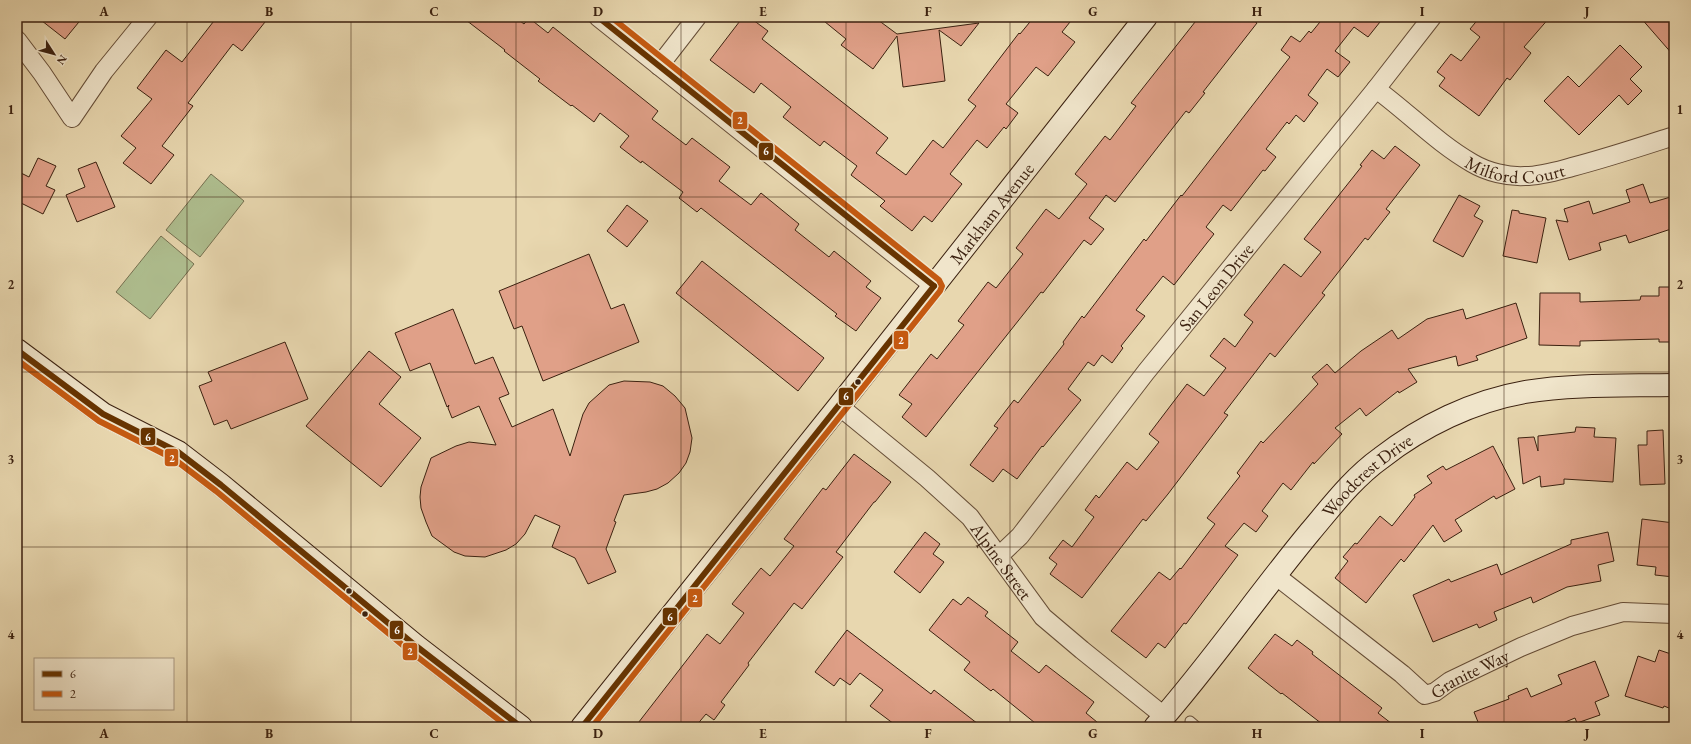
<svg xmlns="http://www.w3.org/2000/svg" width="1691" height="744" font-family="'EB Garamond',serif">
<style>
.green{fill:#afbf90;stroke:#757050}
.building{fill:#e0a088;stroke:#3b2110}
.lines{fill:none;stroke-linecap:round;stroke-linejoin:round}
.lane-casing{stroke:#664e38;stroke-width:11}
.street-casing{stroke:#664e38;stroke-width:20}
.secondary-casing{stroke:#3b2110;stroke-width:24}
.lane{stroke:#f0e5cb;stroke-width:9}
.street{stroke:#f0e5cb;stroke-width:18}
.secondary{stroke:#f0e5cb;stroke-width:22}
.bus-1-casing{stroke:#f0e5cb;stroke-width:9}
.bus-2-casing{stroke:#f0e5cb;stroke-width:9}
.bus-1{stroke:#630;stroke-width:6}
.bus-2{stroke:#c45911;stroke-width:6}
.grid{fill:none;stroke:#3b2110;stroke-width:1;stroke-opacity:0.55}
.bus-dot{fill:#3b2110;stroke:#f0e5cb;stroke-width:1.5}
.labels{text-anchor:middle;dominant-baseline:central;stroke-width:3;stroke-linejoin:round;paint-order:stroke}
.street-label{font-size:18px;fill:#3b2110;stroke:#f0e5cb}
.line-badge{stroke:#f0e5cb;stroke-width:1.5}
.badge-label{font-size:11px;text-anchor:middle;font-weight:bold;fill:#fff}
.neatline{fill:none;stroke:#3b2110;stroke-width:1.5}
.grid-label{font-size:13px;text-anchor:middle;font-weight:bold;fill:#3b2110}
</style>
<rect width="100%" height="100%" fill="#e8d7af"/>
<filter id="stains"><feTurbulence type="fractalNoise" baseFrequency=".005" numOctaves="4"/><feColorMatrix values="0 0 0 0 .2 0 0 0 0 .09 0 0 0 0 .02 0 0 0 .5 -.17"/></filter>
<radialGradient id="worn" r=".72"><stop offset=".6" stop-color="#630" stop-opacity="0"/><stop offset="1" stop-color="#630" stop-opacity=".3"/></radialGradient>
<g class="green">
<polygon points="211,174 244,201 200,257 166,230"/>
<polygon points="161,236 194,264 150,319 116,292"/>
</g>
<g class="building">
<polygon points="37,17 83,17 65,39"/>
<polygon points="217,17 269,17 242,51 233,44 188,103 193,106 162,146 174,155 151,184 123,163 136,148 121,136 152,99 137,88 166,50 182,62"/>
<polygon points="462,17 515,17 524,24 529,18 548,33 553,27 658,111 652,119 686,145 692,138 730,167 719,181 751,205 761,193 799,224 795,230 829,257 834,251 871,281 866,287 881,298 856,331 835,316 837,314 701,208 697,212 679,198 683,192 642,161 641,163 620,147 629,136 600,113 594,122 572,105 571,106 538,81 540,79 504,51 505,50"/>
<polygon points="743,17 749,17 768,31 762,39 888,138 876,153 906,175 933,140 943,148 976,106 968,100 1019,33 1020,34 1034,17 1074,17 1062,32 1075,42 1048,76 1036,67 1006,104 1018,113 1006,129 1004,127 987,148 977,140 950,174 962,184 932,222 924,216 912,231 880,206 885,201 851,175 857,166 824,141 820,146 783,117 791,107 761,83 754,93 710,60"/>
<polygon points="819,17 874,17 897,34 979,23 961,46 939,30 945,81 903,87 897,36 873,69 841,45 846,39"/>
<polygon points="1199,17 1249,17 1257,23 1203,92 1205,93 1189,113 1186,111 1115,202 1106,195 1089,218 1104,229 1091,245 1084,240 1043,293 1041,292 1026,311 926,437 902,417 912,404 899,395 931,354 937,359 964,325 958,321 988,282 996,288 1023,254 1016,248 1046,209 1059,219 1087,184 1075,174 1105,136 1110,140 1136,106 1131,103"/>
<polygon points="1324,17 1384,17 1368,37 1354,27 1335,51 1350,62 1338,77 1327,69 1308,95 1318,103 1304,122 1296,115 1289,124 1287,122 1266,149 1276,157 1265,171 1263,170 1231,211 1223,205 1206,227 1214,234 1174,285 1163,276 1136,310 1145,316 1121,346 1123,348 1112,363 1102,355 1094,366 1088,362 1068,389 1081,400 1043,447 1042,446 1017,479 1003,469 993,482 970,465 998,428 994,426 1014,400 1018,403 1064,344 1063,342 1082,316 1084,318 1144,239 1146,241 1181,195 1182,196 1290,57 1281,50 1291,36 1300,42 1309,31 1311,33"/>
<polygon points="1480,17 1550,17 1524,47 1531,53 1510,80 1507,78 1479,116 1439,86 1445,78 1437,72 1451,54 1461,61 1480,37 1470,29"/>
<polygon points="1640,17 1674,17 1674,56"/>
<polygon points="1620,45 1642,67 1630,79 1642,91 1628,105 1619,95 1579,135 1544,101 1568,76 1579,87"/>
<polygon points="1395,146 1420,165 1386,209 1390,212 1368,240 1365,238 1322,293 1325,295 1275,357 1270,353 1224,413 1228,415 1168,494 1146,521 1143,519 1082,598 1050,574 1057,564 1049,558 1063,540 1072,547 1094,517 1085,510 1096,495 1099,498 1127,462 1137,470 1159,442 1149,434 1187,384 1204,396 1226,368 1210,356 1224,338 1235,347 1253,322 1244,315 1284,264 1301,277 1321,252 1304,239 1362,166 1360,165 1372,150 1384,159"/>
<polygon points="38,158 56,166 46,186 55,190 43,214 17,201 17,171 29,177"/>
<polygon points="96,162 115,207 77,222 66,195 85,187 78,169"/>
<polygon points="1643,184 1650,203 1674,196 1674,228 1629,243 1626,235 1599,243 1601,250 1569,260 1556,220 1568,222 1564,209 1589,201 1593,214 1630,202 1626,190"/>
<polygon points="1459,195 1480,206 1474,216 1483,221 1463,257 1433,241"/>
<polygon points="627,205 648,221 627,247 607,231"/>
<polygon points="1512,210 1519,211 1519,213 1546,218 1537,263 1503,256"/>
<polygon points="589,254 611,309 624,304 639,342 543,381 522,326 514,329 499,291"/>
<polygon points="702,261 824,358 798,391 676,293"/>
<polygon points="1659,287 1674,287 1674,342 1659,342 1659,339 1580,341 1580,346 1539,345 1540,293 1580,293 1580,302 1640,300 1641,296 1659,296"/>
<polygon points="1516,303 1527,338 1476,356 1478,360 1458,366 1456,356 1408,369 1417,382 1399,393 1398,391 1366,416 1360,408 1335,428 1342,434 1314,464 1313,462 1291,490 1283,483 1262,511 1268,516 1256,532 1244,523 1225,546 1238,555 1186,624 1184,623 1165,648 1158,643 1146,658 1111,631 1159,572 1170,580 1180,568 1181,569 1215,524 1207,518 1240,476 1237,473 1261,441 1263,443 1318,384 1312,377 1327,364 1335,373 1361,351 1392,330 1398,339 1427,319 1463,309 1466,319"/>
<polygon points="453,309 475,364 493,357 509,394 499,398 512,427 553,409 570,456 583,414 589,403 609,385 624,381 650,382 663,386 675,396 685,408 692,438 690,452 686,463 679,473 668,483 657,489 646,492 624,495 614,521 616,522 606,549 616,572 588,584 575,558 552,547 560,526 535,515 525,534 516,544 506,550 485,557 465,556 454,552 432,536 426,522 421,508 420,497 421,487 431,458 456,446 469,442 496,445 479,406 452,418 448,408 449,405 447,407 430,363 410,371 395,333"/>
<polygon points="285,342 308,399 231,429 227,420 214,425 199,386 212,381 208,372"/>
<polygon points="369,351 401,377 379,404 421,438 381,487 306,426"/>
<polygon points="1576,427 1595,428 1594,437 1616,438 1613,482 1564,479 1564,484 1541,487 1540,476 1523,484 1518,438 1534,437 1538,451 1538,436 1575,432"/>
<polygon points="1663,430 1665,484 1640,485 1638,445 1647,445 1647,431"/>
<polygon points="1493,446 1515,489 1496,499 1494,496 1455,520 1462,531 1444,542 1433,525 1404,562 1401,559 1366,603 1335,578 1348,561 1343,557 1355,543 1357,544 1380,516 1392,526 1415,497 1414,495 1432,483 1427,476 1443,466 1446,470"/>
<polygon points="854,454 891,482 875,502 874,502 836,552 843,557 802,609 794,603 748,663 749,665 721,702 725,705 714,720 706,714 695,727 635,727 707,634 720,644 744,613 732,604 761,568 770,576 794,546 784,539 823,488 826,490"/>
<polygon points="1642,519 1674,523 1674,577 1655,575 1656,567 1637,565"/>
<polygon points="925,532 940,544 933,554 944,562 920,593 894,572"/>
<polygon points="1608,532 1614,561 1598,565 1601,581 1567,587 1533,603 1531,597 1494,612 1497,620 1479,628 1477,624 1433,642 1413,595 1449,579 1451,582 1497,564 1501,575 1571,544 1571,540"/>
<polygon points="968,597 988,612 985,616 1018,642 1011,651 1039,673 1046,665 1094,702 1086,713 1103,727 1040,727 993,689 991,691 964,670 970,662 929,630 953,599 961,605"/>
<polygon points="847,630 931,694 934,690 982,727 898,727 870,706 883,690 860,673 850,685 840,678 834,686 815,672"/>
<polygon points="1275,634 1292,646 1297,640 1313,652 1312,654 1382,708 1378,713 1396,727 1326,727 1282,693 1281,694 1248,668"/>
<polygon points="1659,650 1674,655 1674,710 1664,706 1663,708 1625,696 1638,656 1655,662"/>
<polygon points="1595,661 1609,696 1595,702 1600,715 1577,723 1575,718 1553,727 1480,727 1474,712 1509,699 1508,696 1527,688 1531,697 1562,684 1558,675"/>
</g>
<g class="lines">
<defs>
<polyline id="lane" points="1190,721 1197,727"/>
<g id="street">
<polyline points="598,17 934,286"/>
<polyline points="17,40 42,73 72,118 104,71 148,17"/>
<polyline points="659,66 697,17"/>
<path id="s1" d="M1376,89C1409,113 1437,143 1472,163C1487,172 1508,177 1525,176C1541,176 1557,171 1572,167C1607,158 1640,147 1674,136"/>
<path id="s2" d="M839,406L927,478L970,517L1043,617L1082,650L1164,716"/>
<path id="s3" d="M999,556L1020,536L1146,372L1376,89L1432,17"/>
<path id="s4" d="M1275,575L1402,674L1425,695L1435,692L1450,681L1521,647L1572,626L1623,612L1674,614"/>
</g>
<g id="secondary">
<polyline points="17,350 103,414 178,452 221,485 416,646 521,727"/>
<path id="s5" d="M582,727L839,406L1146,17"/>
<path id="s6" d="M1155,727C1210,665 1257,596 1310,532C1332,506 1353,478 1381,458C1422,426 1473,401 1525,392C1574,384 1624,386 1674,385"/>
</g>
</defs>
<use href="#lane" class="lane-casing"/>
<use href="#street" class="street-casing"/>
<use href="#secondary" class="secondary-casing"/>
<use href="#lane" class="lane"/>
<use href="#street" class="street"/>
<use href="#secondary" class="secondary"/>
<defs>
<g id="bus-1">
<polyline points="598,17 934,286"/>
<polyline points="17,350 103,414 178,452 221,485 416,646 521,727"/>
<polyline points="582,727 934,286"/>
</g>
<g id="bus-2">
<polyline points="17,360 99,421 174,459 216,491 411,652 508,727"/>
<polyline points="592,727 940,291 942,286 939,280 611,17"/>
</g>
</defs>
<use href="#bus-1" class="bus-1-casing"/>
<use href="#bus-2" class="bus-2-casing"/>
<use href="#bus-1" class="bus-1"/>
<use href="#bus-2" class="bus-2"/>
</g>
<path class="grid" d="M187,17V727M351,17V727M516,17V727M681,17V727M846,17V727M1010,17V727M1175,17V727M1340,17V727M1504,17V727M17,197H1674M17,372H1674M17,547H1674"/>
<g class="bus-dot">
<circle cx="858" cy="382" r="3.5"/>
<circle cx="349" cy="591" r="3.5"/>
<circle cx="365" cy="614" r="3.5"/>
</g>
<g class="labels">
<g class="street-label">
<text stroke="none"><textPath href="#s1" startOffset="166">Milford Court</textPath></text>
<text stroke="none"><textPath href="#s5" startOffset="657">Markham Avenue</textPath></text>
<text stroke="none"><textPath href="#s3" startOffset="346">San Leon Drive</textPath></text>
<text stroke="none"><textPath href="#s6" startOffset="330">Woodcrest Drive</textPath></text>
<text stroke="none"><textPath href="#s2" startOffset="226">Alpine Street</textPath></text>
<text stroke="none"><textPath href="#s4" startOffset="242">Granite Way</textPath></text>
</g>
</g>
<g class="line-badge">
<rect x="732" y="111" width="16" height="19" rx="4" fill="#c45911"/>
<rect x="758" y="142" width="16" height="19" rx="4" fill="#630"/>
<rect x="893" y="330" width="16" height="20" rx="4" fill="#c45911"/>
<rect x="838" y="387" width="16" height="19" rx="4" fill="#630"/>
<rect x="140" y="427" width="16" height="19" rx="4" fill="#630"/>
<rect x="164" y="448" width="15" height="19" rx="4" fill="#c45911"/>
<rect x="687" y="588" width="16" height="20" rx="4" fill="#c45911"/>
<rect x="662" y="607" width="16" height="19" rx="4" fill="#630"/>
<rect x="389" y="620" width="15" height="20" rx="4" fill="#630"/>
<rect x="402" y="642" width="16" height="19" rx="4" fill="#c45911"/>
</g>
<g class="badge-label">
<text x="740" y="124">2</text>
<text x="766" y="155">6</text>
<text x="901" y="344">2</text>
<text x="846" y="400">6</text>
<text x="148" y="441">6</text>
<text x="172" y="462">2</text>
<text x="695" y="602">2</text>
<text x="670" y="621">6</text>
<text x="397" y="634">6</text>
<text x="410" y="655">2</text>
</g>
<rect width="1691" height="744" fill="none" stroke="#e8d7af" stroke-width="44"/>
<rect x="34" y="658" width="140" height="52" fill="#f0e5cb" stroke="#a89780"/>
<rect x="42" y="671" width="20" height="6" fill="#663300" stroke="#a89780"/>
<text x="70" y="678" font-size="12" fill="#3b2110">6</text>
<rect x="42" y="691" width="20" height="6" fill="#c45911" stroke="#a89780"/>
<text x="70" y="698" font-size="12" fill="#3b2110">2</text>
<g transform="translate(54 54) rotate(126)" stroke="#f0e5cb" stroke-width="3" paint-order="stroke">
<path d="M0-3L7 15L0 10L-7 15Z" fill="#3b2110"/>
<text y="-6" font-size="11" font-weight="bold" text-anchor="middle" fill="#3b2110">N</text>
</g>
<rect x="22" y="22" width="1647" height="700" class="neatline"/>
<g class="grid-label">
<text x="104" y="16">A</text>
<text x="269" y="16">B</text>
<text x="434" y="16">C</text>
<text x="598" y="16">D</text>
<text x="763" y="16">E</text>
<text x="928" y="16">F</text>
<text x="1093" y="16">G</text>
<text x="1257" y="16">H</text>
<text x="1422" y="16">I</text>
<text x="1587" y="16">J</text>
<text x="11" y="114">1</text>
<text x="1680" y="114">1</text>
<text x="11" y="289">2</text>
<text x="1680" y="289">2</text>
<text x="11" y="464">3</text>
<text x="1680" y="464">3</text>
<text x="11" y="639">4</text>
<text x="1680" y="639">4</text>
<text x="104" y="738">A</text>
<text x="269" y="738">B</text>
<text x="434" y="738">C</text>
<text x="598" y="738">D</text>
<text x="763" y="738">E</text>
<text x="928" y="738">F</text>
<text x="1093" y="738">G</text>
<text x="1257" y="738">H</text>
<text x="1422" y="738">I</text>
<text x="1587" y="738">J</text>
</g>
<rect width="100%" height="100%" filter="url(#stains)"/>
<rect width="100%" height="100%" fill="url(#worn)"/>
</svg>
